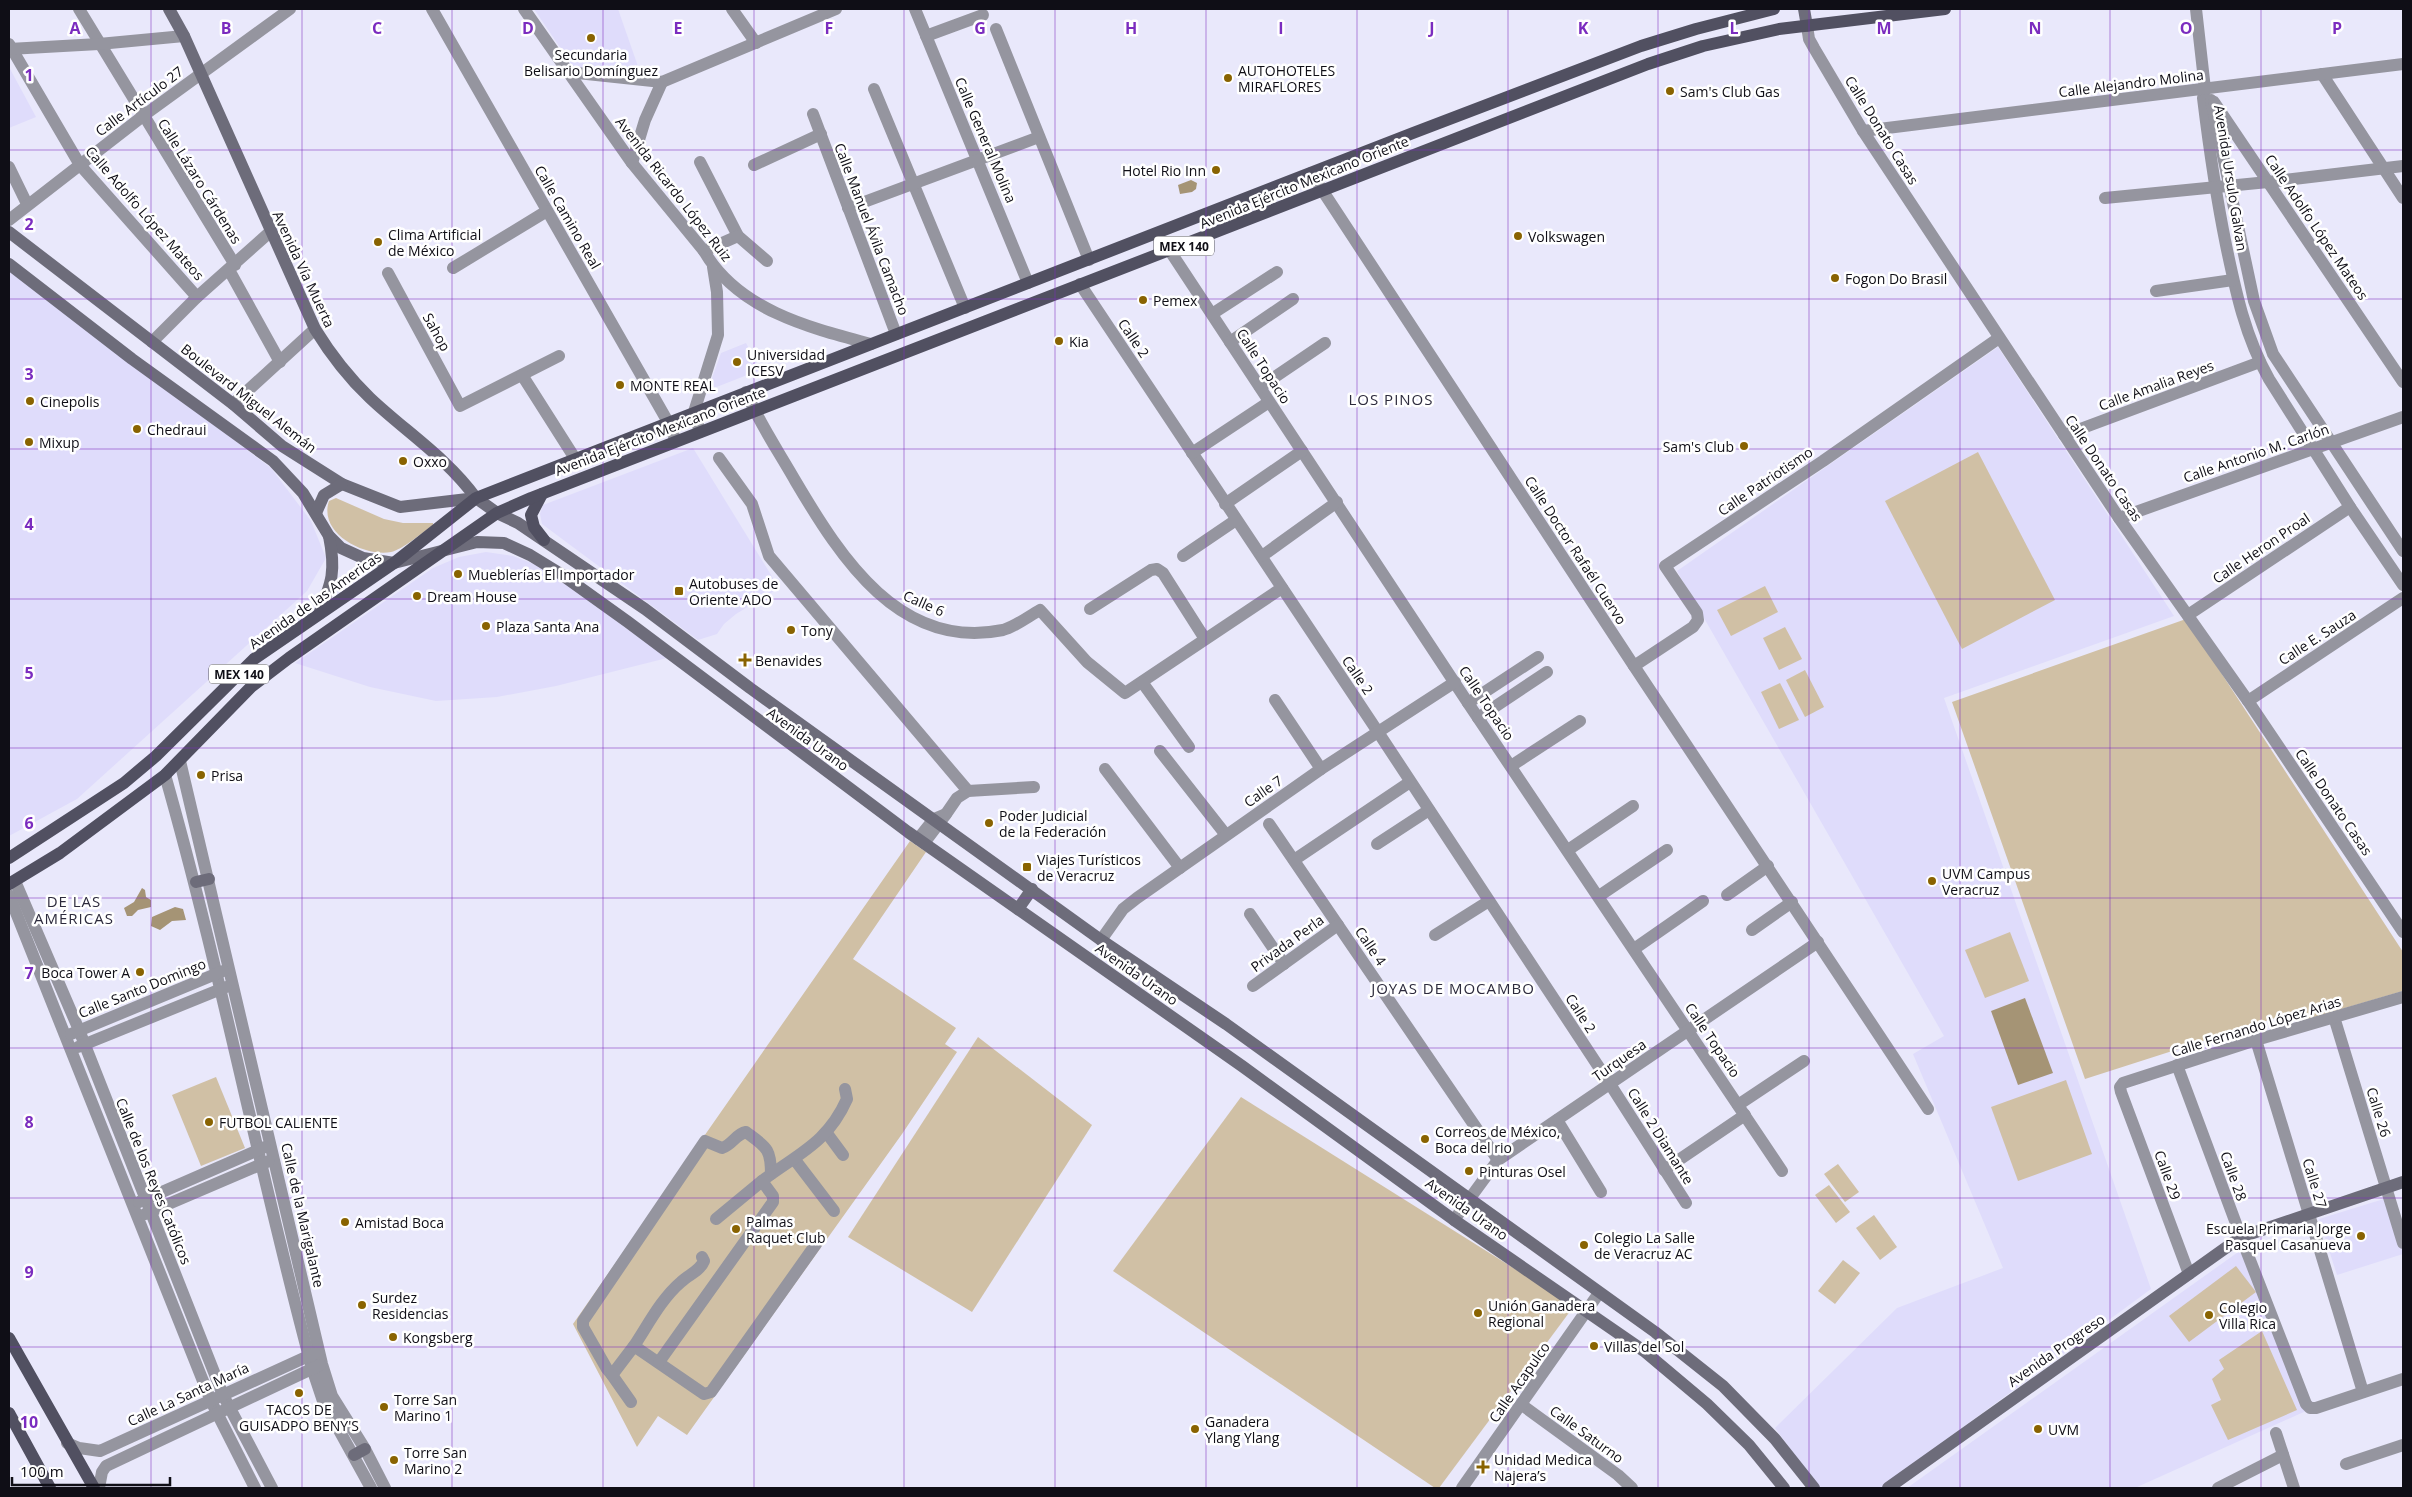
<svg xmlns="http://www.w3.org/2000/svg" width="2412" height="1497" font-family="'Open Sans',sans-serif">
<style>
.built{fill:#dfdcfb}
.green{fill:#d0c0a5}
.water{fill:#a59475}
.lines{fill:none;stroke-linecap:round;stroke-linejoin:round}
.street{stroke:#95959f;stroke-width:12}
.secondary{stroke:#6d6c7a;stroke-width:12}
.primary{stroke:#515061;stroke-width:12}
.grid{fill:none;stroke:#7b2cbf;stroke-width:1;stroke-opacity:0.55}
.poi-dot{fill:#896301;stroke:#fff;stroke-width:2}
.labels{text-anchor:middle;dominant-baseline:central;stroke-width:5;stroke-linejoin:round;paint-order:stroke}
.shield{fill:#fff;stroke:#57565c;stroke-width:1}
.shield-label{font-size:12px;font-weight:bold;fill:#0f0e16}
.poi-label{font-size:14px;fill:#0f0e16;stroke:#fff;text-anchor:start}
.street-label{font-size:14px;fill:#0f0e16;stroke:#fff}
.neighbourhood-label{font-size:15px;letter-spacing:1px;fill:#2d2b3d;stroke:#fff}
.grid-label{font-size:16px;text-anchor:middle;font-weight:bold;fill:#7b2cbf;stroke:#fff;stroke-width:5;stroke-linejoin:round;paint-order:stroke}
</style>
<rect width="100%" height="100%" fill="#e9e8fb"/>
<g class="built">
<polygon points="534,9 618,9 641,75 574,68"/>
<polygon points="9,67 36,117 9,128"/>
<polygon points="9,270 271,468 311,521 326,558 307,591 77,799 9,836"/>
<polygon points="746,343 760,370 714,388 711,381 721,353"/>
<polygon points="1998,347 2174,616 1944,698 2151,1289 1880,1488 1819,1488 1775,1428 1897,1308 2003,1268 1913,1054 1944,1036 1677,571"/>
<polygon points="693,448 779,588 736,614 724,624 717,634 698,640 542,524 540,514 543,505"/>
<polygon points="486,552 513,556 542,567 667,658 556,686 497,697 436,701 370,687 295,663 433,568 459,557"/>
<polygon points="2387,1198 2403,1254 2337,1275 2319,1219"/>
<polygon points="2241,1250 2306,1411 2135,1488 1907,1488"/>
</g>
<g class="green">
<polygon points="1978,452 2055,600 1962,649 1885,501"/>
<path d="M336,498L384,519L403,523H433V525C423,532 402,550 391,552C364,557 318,533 329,501Z"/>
<polygon points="1765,586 1778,612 1731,636 1717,610"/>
<polygon points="2186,619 2403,952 2403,991 2304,1020 2300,1010 2085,1079 1952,702"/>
<polygon points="1785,627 1802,659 1779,670 1763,638"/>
<polygon points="1805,670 1824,707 1805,717 1786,680"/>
<polygon points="1780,683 1799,720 1779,729 1761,692"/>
<polygon points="910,841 926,852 853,959 956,1028 945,1044 957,1052 902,1134 687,1435 658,1416 637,1447 573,1324"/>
<polygon points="2010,932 2029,981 1985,998 1965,950"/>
<polygon points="978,1037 1092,1125 972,1312 848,1237"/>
<polygon points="216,1077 245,1148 201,1166 172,1095"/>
<polygon points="2066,1080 2092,1154 2018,1181 1991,1107"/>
<polygon points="1241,1097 1574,1306 1439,1488 1435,1488 1113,1271"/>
<polygon points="1838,1164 1859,1192 1845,1202 1824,1174"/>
<polygon points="1829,1185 1850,1212 1836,1223 1815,1195"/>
<polygon points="1874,1215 1897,1247 1880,1260 1856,1228"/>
<polygon points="1843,1260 1860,1273 1835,1304 1818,1291"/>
<polygon points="2236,1266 2256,1292 2189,1342 2169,1316"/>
<polygon points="2262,1331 2297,1410 2228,1440 2211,1405 2221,1400 2212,1379 2224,1369 2219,1360"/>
</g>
<g class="water">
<polygon points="1191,180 1197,183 1196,189 1192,192 1180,194 1178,185"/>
<polygon points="142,888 145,890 146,897 151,900 151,907 138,910 132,916 127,916 124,908 134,902"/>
<polygon points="175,907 183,909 186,920 172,921 160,930 151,926 152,917"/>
<polygon points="2025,998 2053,1073 2018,1085 1991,1011"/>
</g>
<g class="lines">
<g class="street">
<polyline points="79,9 235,265"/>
<polyline points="432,9 668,422 676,441"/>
<path d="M524,9L632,163L704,251C738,310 810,328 871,344"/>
<polyline points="732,9 756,43"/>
<polyline points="915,9 1028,283"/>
<path d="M2196,9L2205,89L2203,98C2209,147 2216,196 2226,245C2236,293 2245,336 2269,379L2350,507L2403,585"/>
<polyline points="1807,26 1809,39 1814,48 1863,131 2119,518 2248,701 2403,932"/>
<polyline points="996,29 1089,260"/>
<polyline points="926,36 983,15"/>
<polyline points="9,44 80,165 197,297"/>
<polyline points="9,49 99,44 184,36"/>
<polyline points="568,72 662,82 836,9"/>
<polyline points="2322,74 2403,198"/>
<polyline points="874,89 965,308"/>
<polyline points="2211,100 2254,301 2273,354 2403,551"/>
<polyline points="2214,102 2403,382"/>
<polyline points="813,114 896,334"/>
<polyline points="1863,131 2403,64"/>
<polyline points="700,162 738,236 767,261"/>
<polyline points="632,163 645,120 662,82"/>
<polyline points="754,165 821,134"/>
<polyline points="9,167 27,204"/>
<polyline points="1311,173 1634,666 1928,1109"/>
<polyline points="2105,198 2268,182 2403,166"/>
<polyline points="848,208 1039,137"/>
<polyline points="9,220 143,116 290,9"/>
<polyline points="704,251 738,236"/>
<polyline points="1170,251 1468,703 1782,1171"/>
<polyline points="453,268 547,211"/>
<polyline points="229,270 280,362"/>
<polyline points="388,273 460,406 559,356"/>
<polyline points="1080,284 1378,732 1610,1084 1686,1203"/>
<polyline points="2156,291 2233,280"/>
<polyline points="1212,314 1277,272"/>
<polyline points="152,342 197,297 270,232"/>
<polyline points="1230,342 1293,299"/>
<polyline points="522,375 576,460"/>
<polyline points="1260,387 1325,343"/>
<path d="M746,392C759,423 779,452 796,482C841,558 900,651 1003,630C1015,627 1029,616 1040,610L1087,662L1125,693L1282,588"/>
<polyline points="233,404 315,329"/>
<polyline points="700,432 694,412 718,335 717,292 713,267"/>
<polyline points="2064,435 2260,362"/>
<polyline points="1192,453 1269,402"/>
<polyline points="719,458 752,504 769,556 968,791"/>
<polyline points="1225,504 1302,451"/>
<polyline points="2119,518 2403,417"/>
<polyline points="1183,556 1236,520"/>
<polyline points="1262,556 1337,502"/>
<polyline points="1090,609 1151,570 1157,569 1163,573 1205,639"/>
<polyline points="2188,615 2350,507"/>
<polyline points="1634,666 1693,627 1698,620 1697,613 1665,566 1823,461 1999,338"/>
<polyline points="1142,682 1189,747"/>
<polyline points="1275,700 1321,769"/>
<polyline points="2248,701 2403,598"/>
<polyline points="1468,703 1538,657"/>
<polyline points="1478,718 1547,672"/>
<polyline points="1160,751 1226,835"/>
<polyline points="180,761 322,1364 332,1396 365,1449 385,1488"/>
<polyline points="1511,766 1580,721"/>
<polyline points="1105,769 1180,868"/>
<path d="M165,775C221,971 259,1172 312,1368L323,1401L371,1488"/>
<polyline points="946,814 957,798 968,791 1034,787"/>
<polyline points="1269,824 1498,1160"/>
<polyline points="918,839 934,819 946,814 924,843"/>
<polyline points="1377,844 1429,810"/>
<polyline points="1568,850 1633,806"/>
<polyline points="1294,860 1410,782"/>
<polyline points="15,881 79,1030 223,1395 272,1488"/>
<polyline points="9,895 211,1401 255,1488"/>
<polyline points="1727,895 1768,866"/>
<polyline points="1599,896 1667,850"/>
<polyline points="1250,914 1284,964"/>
<polyline points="1752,930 1792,902"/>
<polyline points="1435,935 1489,901"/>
<polyline points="1101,940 1123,909 1137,898 1321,769 1455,682"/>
<polyline points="1634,949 1703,901"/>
<polyline points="1253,986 1338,925"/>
<polyline points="2334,1017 2403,1243"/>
<polyline points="71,1034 223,971"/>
<polyline points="2256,1040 2363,1392"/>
<polyline points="78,1047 226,987"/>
<polyline points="2177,1065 2241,1237 2306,1404 2310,1408 2316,1408 2403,1379"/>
<polyline points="1738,1105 1804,1061"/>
<polyline points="1557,1120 1601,1192"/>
<polyline points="826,1132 843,1155"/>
<polyline points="795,1160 834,1211"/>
<polyline points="1664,1170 1745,1115"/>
<path d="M771,1174C771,1148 766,1147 746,1132C736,1134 732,1145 722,1148L705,1141L583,1321V1327L607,1369L612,1375L634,1346L704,1394L711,1392L816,1244"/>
<polyline points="139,1202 265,1147"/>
<polyline points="145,1214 269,1161"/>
<polyline points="716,1219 762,1181"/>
<polyline points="1454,1220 1498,1160 1818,942"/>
<polyline points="2189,1274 2121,1092 2120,1087 2123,1083 2256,1040 2403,997"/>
<path d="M634,1346C648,1325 661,1299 681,1282C688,1275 700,1271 704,1261L702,1257"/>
<path d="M659,1362L773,1202V1196L762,1181C797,1154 827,1144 847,1099L845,1089"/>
<polyline points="612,1375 631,1402"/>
<polyline points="1522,1405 1618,1475 1632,1488"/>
<polyline points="2276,1433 2294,1488"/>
<polyline points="67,1443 79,1448 100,1451 315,1353"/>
<polyline points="2346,1464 2403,1445"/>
<polyline points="99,1488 102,1472 106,1466 320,1365"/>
<polyline points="1462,1488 1599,1293"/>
<polyline points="2218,1488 2283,1455"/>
</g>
<g class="secondary">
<path d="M169,9L184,36L315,329C331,355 348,377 370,398C406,432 446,457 476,498"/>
<polyline points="1804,9 1807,26"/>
<polyline points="9,232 233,404 282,446 342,484 400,507 476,498 497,513 518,523 645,609 750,688 1101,940 1226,1024 1655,1332 1723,1386 1775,1439 1814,1488"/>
<polyline points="9,264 132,359 273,461 303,493 329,536 341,548 363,558 394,563 477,542 504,543 530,555 561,574 628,622 908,832 1242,1066 1454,1220 1644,1351 1707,1404 1749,1445 1784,1488"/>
<polyline points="316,513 324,495 342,484"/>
<path d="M319,614C332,582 336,571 329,536"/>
<polyline points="196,882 209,879"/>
<polyline points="1018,909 1032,889"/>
<polyline points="354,1455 365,1449"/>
<polyline points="1888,1488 2241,1237 2403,1182"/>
</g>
<g class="primary">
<polyline points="542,494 531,515 534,527 544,540"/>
<polyline points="9,858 124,783 156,756 254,659 394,563 476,498 1413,133 1641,46 1696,29 1774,9"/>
<polyline points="9,884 60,853 165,775 251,687 289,658 497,513 531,498 1648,64 1703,46 1779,29 1945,9"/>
<polyline points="9,1338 94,1488"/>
<polyline points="9,1413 50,1488"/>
</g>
</g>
<path class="grid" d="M151,9V1488M302,9V1488M452,9V1488M603,9V1488M754,9V1488M904,9V1488M1055,9V1488M1206,9V1488M1357,9V1488M1508,9V1488M1658,9V1488M1809,9V1488M1960,9V1488M2110,9V1488M2261,9V1488M9,150H2403M9,299H2403M9,449H2403M9,599H2403M9,748H2403M9,898H2403M9,1048H2403M9,1198H2403M9,1347H2403"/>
<g class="poi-dot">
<circle cx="591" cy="38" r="5"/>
<circle cx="1228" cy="78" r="5"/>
<circle cx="1670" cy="91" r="5"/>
<circle cx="1216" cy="170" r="5"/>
<circle cx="1518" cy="236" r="5"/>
<circle cx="378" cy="242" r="5"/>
<circle cx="1835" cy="278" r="5"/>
<circle cx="1143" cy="300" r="5"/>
<circle cx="1059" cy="341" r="5"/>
<circle cx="737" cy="362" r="5"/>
<circle cx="620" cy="385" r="5"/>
<circle cx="30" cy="401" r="5"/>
<circle cx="137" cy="429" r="5"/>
<circle cx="29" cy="442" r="5"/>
<circle cx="1744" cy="446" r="5"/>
<circle cx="403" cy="461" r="5"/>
<circle cx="458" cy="574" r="5"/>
<rect x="674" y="586" width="10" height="10" rx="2.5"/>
<circle cx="417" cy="596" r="5"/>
<circle cx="486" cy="626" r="5"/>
<circle cx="791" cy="630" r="5"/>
<path d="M742.5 652.5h5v5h5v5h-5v5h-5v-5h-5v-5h5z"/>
<circle cx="201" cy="775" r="5"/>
<circle cx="989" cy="823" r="5"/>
<rect x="1022" y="862" width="10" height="10" rx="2.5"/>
<circle cx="1932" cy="881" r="5"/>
<circle cx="140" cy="972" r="5"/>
<circle cx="209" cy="1122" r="5"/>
<circle cx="1425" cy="1139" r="5"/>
<circle cx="1469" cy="1171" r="5"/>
<circle cx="345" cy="1222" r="5"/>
<circle cx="736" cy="1229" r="5"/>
<circle cx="2361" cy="1236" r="5"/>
<circle cx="1584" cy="1245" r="5"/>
<circle cx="362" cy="1305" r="5"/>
<circle cx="1478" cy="1313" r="5"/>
<circle cx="2209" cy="1315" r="5"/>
<circle cx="393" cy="1337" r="5"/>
<circle cx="1594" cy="1346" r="5"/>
<circle cx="299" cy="1393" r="5"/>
<circle cx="384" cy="1407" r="5"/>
<circle cx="1195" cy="1429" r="5"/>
<circle cx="2038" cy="1429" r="5"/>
<circle cx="394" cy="1460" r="5"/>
<path d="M1480.5 1459.5h5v5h5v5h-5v5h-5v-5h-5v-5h5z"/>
</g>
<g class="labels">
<g class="shield">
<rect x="1154" y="236.5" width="60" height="19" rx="4"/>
<rect x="209" y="664.5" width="60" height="19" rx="4"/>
</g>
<g class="shield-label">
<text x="1184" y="246">MEX 140</text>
<text x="239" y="674">MEX 140</text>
</g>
<g class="poi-label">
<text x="591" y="54" text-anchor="middle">Secundaria<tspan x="591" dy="16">Belisario Domínguez</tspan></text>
<text x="1238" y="70">AUTOHOTELES<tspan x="1238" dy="16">MIRAFLORES</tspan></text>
<text x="1680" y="91">Sam's Club Gas</text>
<text x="1206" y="170" text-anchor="end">Hotel Rio Inn</text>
<text x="388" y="234">Clima Artificial<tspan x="388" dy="16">de México</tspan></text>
<text x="1528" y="236">Volkswagen</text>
<text x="1845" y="278">Fogon Do Brasil</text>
<text x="1153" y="300">Pemex</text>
<text x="1069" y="341">Kia</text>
<text x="747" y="354">Universidad<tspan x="747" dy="16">ICESV</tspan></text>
<text x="630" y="385">MONTE REAL</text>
<text x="40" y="401">Cinepolis</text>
<text x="147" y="429">Chedraui</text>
<text x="39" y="442">Mixup</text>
<text x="1734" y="446" text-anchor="end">Sam's Club</text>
<text x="413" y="461">Oxxo</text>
<text x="468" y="574">Mueblerías El Importador</text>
<text x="689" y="583">Autobuses de<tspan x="689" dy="16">Oriente ADO</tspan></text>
<text x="427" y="596">Dream House</text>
<text x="496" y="626">Plaza Santa Ana</text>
<text x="801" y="630">Tony</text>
<text x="755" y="660">Benavides</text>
<text x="211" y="775">Prisa</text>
<text x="999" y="815">Poder Judicial<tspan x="999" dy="16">de la Federación</tspan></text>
<text x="1037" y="859">Viajes Turísticos<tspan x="1037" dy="16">de Veracruz</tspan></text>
<text x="1942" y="873">UVM Campus<tspan x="1942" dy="16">Veracruz</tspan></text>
<text x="130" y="972" text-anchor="end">Boca Tower A</text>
<text x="219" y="1122">FUTBOL CALIENTE</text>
<text x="1435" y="1131">Correos de México,<tspan x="1435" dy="16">Boca del rio</tspan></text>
<text x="1479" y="1171">Pinturas Osel</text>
<text x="746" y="1221">Palmas<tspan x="746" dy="16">Raquet Club</tspan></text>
<text x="355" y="1222">Amistad Boca</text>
<text x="2351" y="1228" text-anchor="end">Escuela Primaria Jorge<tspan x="2351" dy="16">Pasquel Casanueva</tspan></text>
<text x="1594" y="1237">Colegio La Salle<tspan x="1594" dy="16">de Veracruz AC</tspan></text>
<text x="372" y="1297">Surdez<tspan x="372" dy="16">Residencias</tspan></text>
<text x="1488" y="1305">Unión Ganadera<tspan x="1488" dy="16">Regional</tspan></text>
<text x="2219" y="1307">Colegio<tspan x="2219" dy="16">Villa Rica</tspan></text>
<text x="403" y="1337">Kongsberg</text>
<text x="1604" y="1346">Villas del Sol</text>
<text x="394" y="1399">Torre San<tspan x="394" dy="16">Marino 1</tspan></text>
<text x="299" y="1409" text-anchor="middle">TACOS DE<tspan x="299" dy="16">GUISADPO BENY'S</tspan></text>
<text x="1205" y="1421">Ganadera<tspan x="1205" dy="16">Ylang Ylang</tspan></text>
<text x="2048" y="1429">UVM</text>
<text x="404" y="1452">Torre San<tspan x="404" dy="16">Marino 2</tspan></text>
<text x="1494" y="1459">Unidad Medica<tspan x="1494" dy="16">Najera’s</tspan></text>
</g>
<g class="street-label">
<text transform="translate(2131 83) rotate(-7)">Calle Alejandro Molina</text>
<text transform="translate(139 101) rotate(-37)">Calle Artículo 27</text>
<text transform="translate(1882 130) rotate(58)">Calle Donato Casas</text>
<text transform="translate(986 140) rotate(67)">Calle General Molina</text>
<text transform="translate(2231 178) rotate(81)">Avenida Ursulo Galvan</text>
<text transform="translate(200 181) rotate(58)">Calle Lázaro Cárdenas</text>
<text transform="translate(1304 182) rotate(-22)">Avenida Ejército Mexicano Oriente</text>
<text transform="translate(674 189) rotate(52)">Avenida Ricardo López Ruiz</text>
<text transform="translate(145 213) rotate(49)">Calle Adolfo López Mateos</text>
<text transform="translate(568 217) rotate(60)">Calle Camino Real</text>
<text transform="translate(2317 227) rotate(56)">Calle Adolfo López Mateos</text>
<text transform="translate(872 229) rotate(69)">Calle Manuel Ávila Camacho</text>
<text transform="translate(304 269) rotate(65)">Avenida Vía Muerta</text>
<text transform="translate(437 332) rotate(61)">Sahop</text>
<text transform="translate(1134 338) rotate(56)">Calle 2</text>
<text transform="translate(1264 366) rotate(57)">Calle Topacio</text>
<text transform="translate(2156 385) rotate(-20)">Calle Amalia Reyes</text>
<text transform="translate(249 398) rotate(38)">Boulevard Miguel Alemán</text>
<text transform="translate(660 431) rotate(-21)">Avenida Ejército Mexicano Oriente</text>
<text transform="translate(2256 453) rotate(-19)">Calle Antonio M. Carlón</text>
<text transform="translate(2104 468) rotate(56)">Calle Donato Casas</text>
<text transform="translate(1765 481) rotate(-34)">Calle Patriotismo</text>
<text transform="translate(2261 548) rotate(-34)">Calle Heron Proal</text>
<text transform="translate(1576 550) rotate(57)">Calle Doctor Rafaél Cuervo</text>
<text transform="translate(315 600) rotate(-35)">Avenida de las Americas</text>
<text transform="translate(924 603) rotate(24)">Calle 6</text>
<text transform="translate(2317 637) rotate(-33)">Calle E. Sauza</text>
<text transform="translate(1358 675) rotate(56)">Calle 2</text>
<text transform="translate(1487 703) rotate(56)">Calle Topacio</text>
<text transform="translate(808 739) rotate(36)">Avenida Urano</text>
<text transform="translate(1263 791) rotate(-35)">Calle 7</text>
<text transform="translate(2334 802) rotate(56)">Calle Donato Casas</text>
<text transform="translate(1287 943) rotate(-36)">Privada Perla</text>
<text transform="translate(1371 946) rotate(56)">Calle 4</text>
<text transform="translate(1137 974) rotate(35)">Avenida Urano</text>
<text transform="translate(142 988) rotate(-22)">Calle Santo Domingo</text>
<text transform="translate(1581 1013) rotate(57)">Calle 2</text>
<text transform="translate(2256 1026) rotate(-17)">Calle Fernando López Arias</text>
<text transform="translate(1713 1040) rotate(56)">Calle Topacio</text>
<text transform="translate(1619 1060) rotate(-35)">Turquesa</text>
<text transform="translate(2379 1112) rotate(73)">Calle 26</text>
<text transform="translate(1661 1136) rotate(58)">Calle 2 Diamante</text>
<text transform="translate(2168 1175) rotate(70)">Calle 29</text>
<text transform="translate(2234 1176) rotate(70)">Calle 28</text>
<text transform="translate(154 1181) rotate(68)">Calle de los Reyes Católicos</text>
<text transform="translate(2315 1183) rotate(73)">Calle 27</text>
<text transform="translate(1467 1209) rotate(35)">Avenida Urano</text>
<text transform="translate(303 1215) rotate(77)">Calle de la Marigalante</text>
<text transform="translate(2056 1350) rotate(-35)">Avenida Progreso</text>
<text transform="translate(1519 1382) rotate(-55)">Calle Acapulco</text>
<text transform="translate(188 1394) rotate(-25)">Calle La Santa María</text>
<text transform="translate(1587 1434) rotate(36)">Calle Saturno</text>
</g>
<g class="neighbourhood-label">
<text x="1391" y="399">LOS PINOS</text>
<text x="74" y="901">DE LAS<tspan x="74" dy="17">AMÉRICAS</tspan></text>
<text x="1453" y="988">JOYAS DE MOCAMBO</text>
</g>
</g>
<g class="grid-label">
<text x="75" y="34">A</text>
<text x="226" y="34">B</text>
<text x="377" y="34">C</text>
<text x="528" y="34">D</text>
<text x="678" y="34">E</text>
<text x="829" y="34">F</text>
<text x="980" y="34">G</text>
<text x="1131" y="34">H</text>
<text x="1281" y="34">I</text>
<text x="1432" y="34">J</text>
<text x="1583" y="34">K</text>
<text x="1734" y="34">L</text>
<text x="1884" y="34">M</text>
<text x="2035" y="34">N</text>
<text x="2186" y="34">O</text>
<text x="2337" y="34">P</text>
<text x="29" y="81">1</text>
<text x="29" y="230">2</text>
<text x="29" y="380">3</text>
<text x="29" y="530">4</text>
<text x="29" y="679">5</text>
<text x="29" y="829">6</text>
<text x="29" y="979">7</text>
<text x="29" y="1128">8</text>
<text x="29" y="1278">9</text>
<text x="29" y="1428">10</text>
</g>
<rect width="2412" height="1497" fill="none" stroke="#0f0e16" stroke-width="20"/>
<path d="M12 1477v8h158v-8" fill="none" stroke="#0f0e16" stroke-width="2.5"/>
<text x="20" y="1477" font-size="15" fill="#0f0e16" stroke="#ffffff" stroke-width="4" paint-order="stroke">100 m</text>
</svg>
